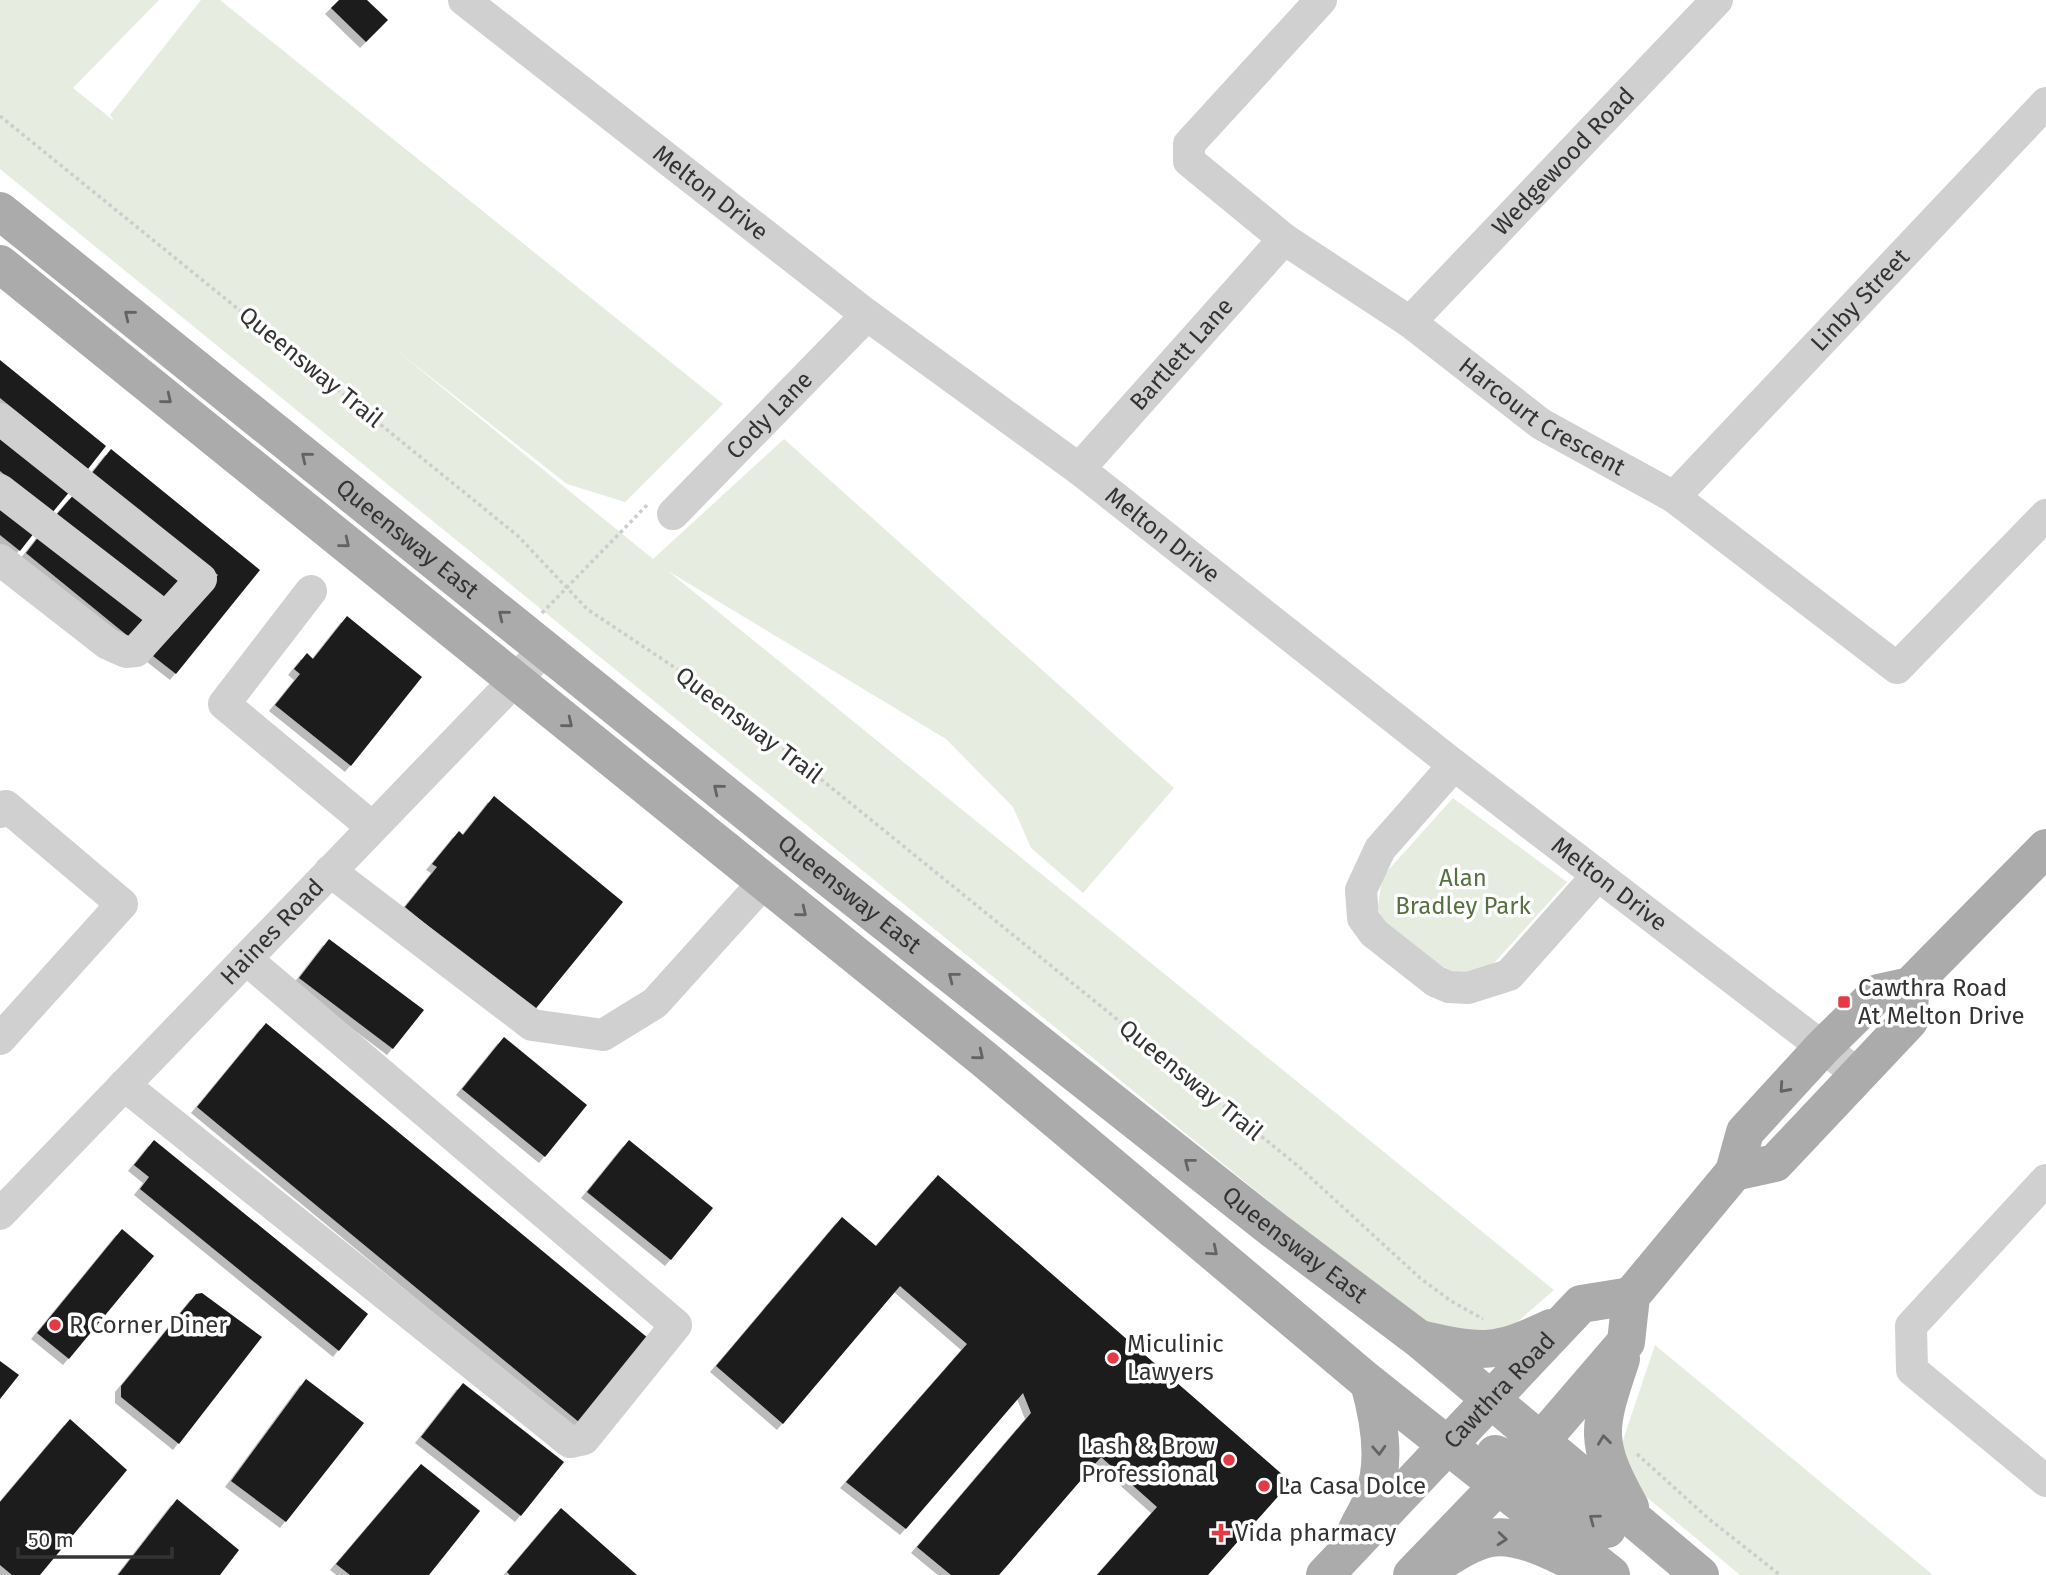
<svg xmlns="http://www.w3.org/2000/svg" width="2046" height="1575" font-family="'Fira Sans',sans-serif">
<style>
.green{fill:#e6ecdf}
.building{fill:#1a1a1a;filter:url(#shadow)}
.lines{fill:none;stroke-linecap:round;stroke-linejoin:round}
.path{stroke:#cdcdcd;stroke-width:3.5;stroke-dasharray:3.5 3.5;stroke-linecap:butt}
.minor{stroke:#d0d0d0;stroke-width:32}
.major{stroke:#ababab;stroke-width:38}
.oneway{stroke:#636363}
.poi-dot{fill:#e63946;stroke:#fff;stroke-width:2.5}
.labels{text-anchor:middle;dominant-baseline:central;stroke-width:7;stroke-linejoin:round;paint-order:stroke}
.street-label{font-size:24px;fill:#333;stroke:#fff}
.park-label{font-size:24px;fill:#56703f;stroke:#fff}
.poi-label{font-size:24px;fill:#333;stroke:#fff;text-anchor:start}
</style>
<defs>
<filter id="shadow"><feDropShadow dx="-6" dy="6" stdDeviation="0" flood-color="#0004"/></filter>
</defs>
<rect width="100%" height="100%" fill="#fff"/>
<g class="green">
<polygon points="0,0 159,0 73,88 114,121 110,115 201,0 220,0 723,404 625,502 567,484 396,350 653,559 784,439 1174,788 1083,893 1031,848 1013,807 946,739 668,571 1554,1290 1469,1364 0,169"/>
<polygon points="1453,798 1567,882 1494,963 1473,973 1455,972 1429,960 1383,922 1378,908 1380,891 1383,876"/>
<polygon points="1655,1345 1933,1575 1740,1575 1644,1495 1618,1455"/>
</g>
<g class="building">
<polygon points="339,0 367,0 388,20 366,42 331,8"/>
<polygon points="0,360 106,446 88,469 0,398"/>
<polygon points="0,432 71,490 52,513 0,471"/>
<polygon points="111,449 260,570 176,674 153,656 218,575 92,473"/>
<polygon points="75,493 182,581 165,602 57,514"/>
<polygon points="0,497 38,528 20,551 0,535"/>
<polygon points="43,531 151,619 134,641 26,553"/>
<polygon points="347,616 422,677 351,766 275,705 300,674 294,669 307,653 313,659"/>
<polygon points="494,796 623,902 533,1012 405,907 437,867 432,864 459,831 463,835"/>
<polygon points="329,939 424,1010 393,1049 299,978"/>
<polygon points="266,1023 654,1343 585,1427 197,1107"/>
<polygon points="504,1037 587,1105 545,1157 462,1089"/>
<polygon points="154,1140 368,1314 339,1351 140,1189 149,1177 134,1165"/>
<polygon points="629,1140 713,1208 671,1260 587,1192"/>
<polygon points="938,1175 1291,1482 1208,1575 1097,1575 1157,1507 1101,1457 999,1575 951,1575 917,1547 1031,1413 1023,1393 906,1529 846,1482 967,1344 900,1286 783,1424 716,1366 842,1217 876,1246"/>
<polygon points="122,1229 154,1256 69,1359 37,1333"/>
<polygon points="202,1293 262,1337 179,1444 121,1397 121,1386 196,1294"/>
<polygon points="0,1361 19,1375 0,1399"/>
<polygon points="306,1379 364,1423 286,1522 231,1481"/>
<polygon points="463,1383 564,1462 521,1516 421,1437"/>
<polygon points="70,1419 127,1470 40,1575 12,1575 0,1565 0,1502"/>
<polygon points="421,1464 480,1511 429,1575 350,1575 336,1564"/>
<polygon points="177,1499 239,1550 220,1575 118,1575"/>
<polygon points="561,1508 637,1575 510,1575 507,1572"/>
</g>
<g class="lines">
<g class="path">
<polyline points="0,116 518,536 587,609 722,699 1298,1166 1420,1278 1451,1301 1483,1319"/>
<polyline points="542,613 649,503"/>
<polyline points="1637,1454 1709,1519 1780,1575"/>
</g>
<g class="minor">
<path id="s1" d="M464,0L867,315L1079,469L1454,765L1859,1075"/>
<path id="s2" d="M1321,0L1189,144V161L1284,239L1410,322L1541,424L1674,497L1897,668L2046,515"/>
<path id="s3" d="M1410,322L1717,0"/>
<polyline points="0,419 201,579 136,651 126,652 108,644 0,560"/>
<path id="s4" d="M1079,469L1284,239"/>
<polyline points="0,490 166,618"/>
<path id="s5" d="M1674,497L2046,103"/>
<path id="s6" d="M673,514L867,315"/>
<polyline points="311,591 224,704 372,827"/>
<polyline points="1454,765 1380,849 1361,890 1363,918 1374,933 1435,981 1449,987 1468,988 1509,975 1598,875"/>
<polyline points="0,812 6,806 122,904 0,1039"/>
<polyline points="330,871 532,1025 603,1035 655,1003 764,882"/>
<polyline points="124,1085 570,1442 584,1439 676,1325 246,959"/>
<polyline points="2046,1180 1911,1326 1912,1370 2046,1481"/>
<path id="s7" d="M0,1214L545,649"/>
</g>
<g class="major">
<path id="s8" d="M0,211L805,859L1274,1230L1419,1339L1700,1575"/>
<polyline points="0,264 984,1059 1369,1383 1611,1575"/>
<polyline points="1734,1172 1775,1163 1909,1021 1910,986"/>
<path d="M1424,1340C1482,1353 1496,1354 1551,1328"/>
<path d="M1621,1359C1598,1428 1593,1441 1630,1507"/>
<polyline points="1495,1454 1520,1463 1607,1529"/>
<path d="M1356,1532C1361,1520 1369,1509 1373,1497C1387,1462 1379,1418 1369,1383"/>
<path d="M1436,1565C1452,1555 1470,1542 1490,1538C1518,1533 1553,1552 1578,1564"/>
<path id="s9" d="M1325,1575L1581,1304L1631,1296"/>
<polyline points="1412,1575 1540,1442 1626,1342 1631,1296 1734,1172 1745,1132 1822,1048 1878,993 1910,986 2046,848"/>
</g>
</g>
<defs><path id="oneway-chevron" d="M-2-3.5L2.5 0L-2 3.5" fill="none" stroke-width="1.6" stroke-linecap="round" stroke-linejoin="round" transform="scale(1.75)"/></defs>
<g class="oneway">
<use href="#oneway-chevron" transform="translate(129 315) rotate(-141)"/>
<use href="#oneway-chevron" transform="translate(167 399) rotate(39)"/>
<use href="#oneway-chevron" transform="translate(306 457) rotate(-141)"/>
<use href="#oneway-chevron" transform="translate(345 543) rotate(39)"/>
<use href="#oneway-chevron" transform="translate(503 615) rotate(-141)"/>
<use href="#oneway-chevron" transform="translate(568 723) rotate(39)"/>
<use href="#oneway-chevron" transform="translate(718 789) rotate(-141)"/>
<use href="#oneway-chevron" transform="translate(802 912) rotate(39)"/>
<use href="#oneway-chevron" transform="translate(953 977) rotate(-142)"/>
<use href="#oneway-chevron" transform="translate(979 1055) rotate(39)"/>
<use href="#oneway-chevron" transform="translate(1784 1088) rotate(132)"/>
<use href="#oneway-chevron" transform="translate(1189 1163) rotate(-142)"/>
<use href="#oneway-chevron" transform="translate(1213 1251) rotate(40)"/>
<use href="#oneway-chevron" transform="translate(1604 1440) rotate(-97)"/>
<use href="#oneway-chevron" transform="translate(1379 1450) rotate(87)"/>
<use href="#oneway-chevron" transform="translate(1594 1519) rotate(-143)"/>
<use href="#oneway-chevron" transform="translate(1502 1539) rotate(5)"/>
</g>
<g class="poi-dot">
<rect x="1837" y="995" width="14" height="14" rx="3.5"/>
<circle cx="55" cy="1325" r="7"/>
<circle cx="1113" cy="1358" r="7"/>
<circle cx="1229" cy="1460" r="7"/>
<circle cx="1264" cy="1486" r="7"/>
<path d="M1217.5 1522.5h7v7h7v7h-7v7h-7v-7h-7v-7h7z"/>
</g>
<g class="labels">
<g class="street-label">
<text stroke="none"><textPath href="#s3" startOffset="222">Wedgewood Road</textPath></text>
<text stroke="none"><textPath href="#s1" startOffset="313">Melton Drive</textPath></text>
<text stroke="none"><textPath href="#s5" startOffset="271">Linby Street</textPath></text>
<text stroke="none"><textPath href="#s4" startOffset="154">Bartlett Lane</textPath></text>
<text transform="translate(311 367) rotate(39)">Queensway Trail</text>
<text stroke="none"><textPath href="#s6" startOffset="138">Cody Lane</textPath></text>
<text stroke="none"><textPath href="#s2" startOffset="649">Harcourt Crescent</textPath></text>
<text stroke="none"><textPath href="#s1" startOffset="880">Melton Drive</textPath></text>
<text stroke="none"><textPath href="#s8" startOffset="523">Queensway East</textPath></text>
<text transform="translate(749 725) rotate(37)">Queensway Trail</text>
<text stroke="none"><textPath href="#s1" startOffset="1447">Melton Drive</textPath></text>
<text stroke="none"><textPath href="#s8" startOffset="1090">Queensway East</textPath></text>
<text stroke="none"><textPath href="#s7" startOffset="392">Haines Road</textPath></text>
<text transform="translate(1191 1080) rotate(39)">Queensway Trail</text>
<text stroke="none"><textPath href="#s8" startOffset="1657">Queensway East</textPath></text>
<text stroke="none"><textPath href="#s9" startOffset="254">Cawthra Road</textPath></text>
</g>
<g class="park-label">
<text x="1463" y="878">Alan<tspan x="1463" dy="28">Bradley Park</tspan></text>
</g>
<g class="poi-label">
<text x="1858" y="988">Cawthra Road<tspan x="1858" dy="28">At Melton Drive</tspan></text>
<text x="69" y="1325">R Corner Diner</text>
<text x="1127" y="1344">Miculinic<tspan x="1127" dy="28">Lawyers</tspan></text>
<text x="1215" y="1446" text-anchor="end">Lash &amp; Brow<tspan x="1215" dy="28">Professional</tspan></text>
<text x="1278" y="1486">La Casa Dolce</text>
<text x="1235" y="1533">Vida pharmacy</text>
</g>
</g>
<path d="M18 1547v10h154v-10" fill="none" stroke="#333333" stroke-width="3.5"/>
<text x="28" y="1547" font-size="21" fill="#333333" stroke="#ffffff" stroke-width="5" paint-order="stroke">50 m</text>
</svg>
